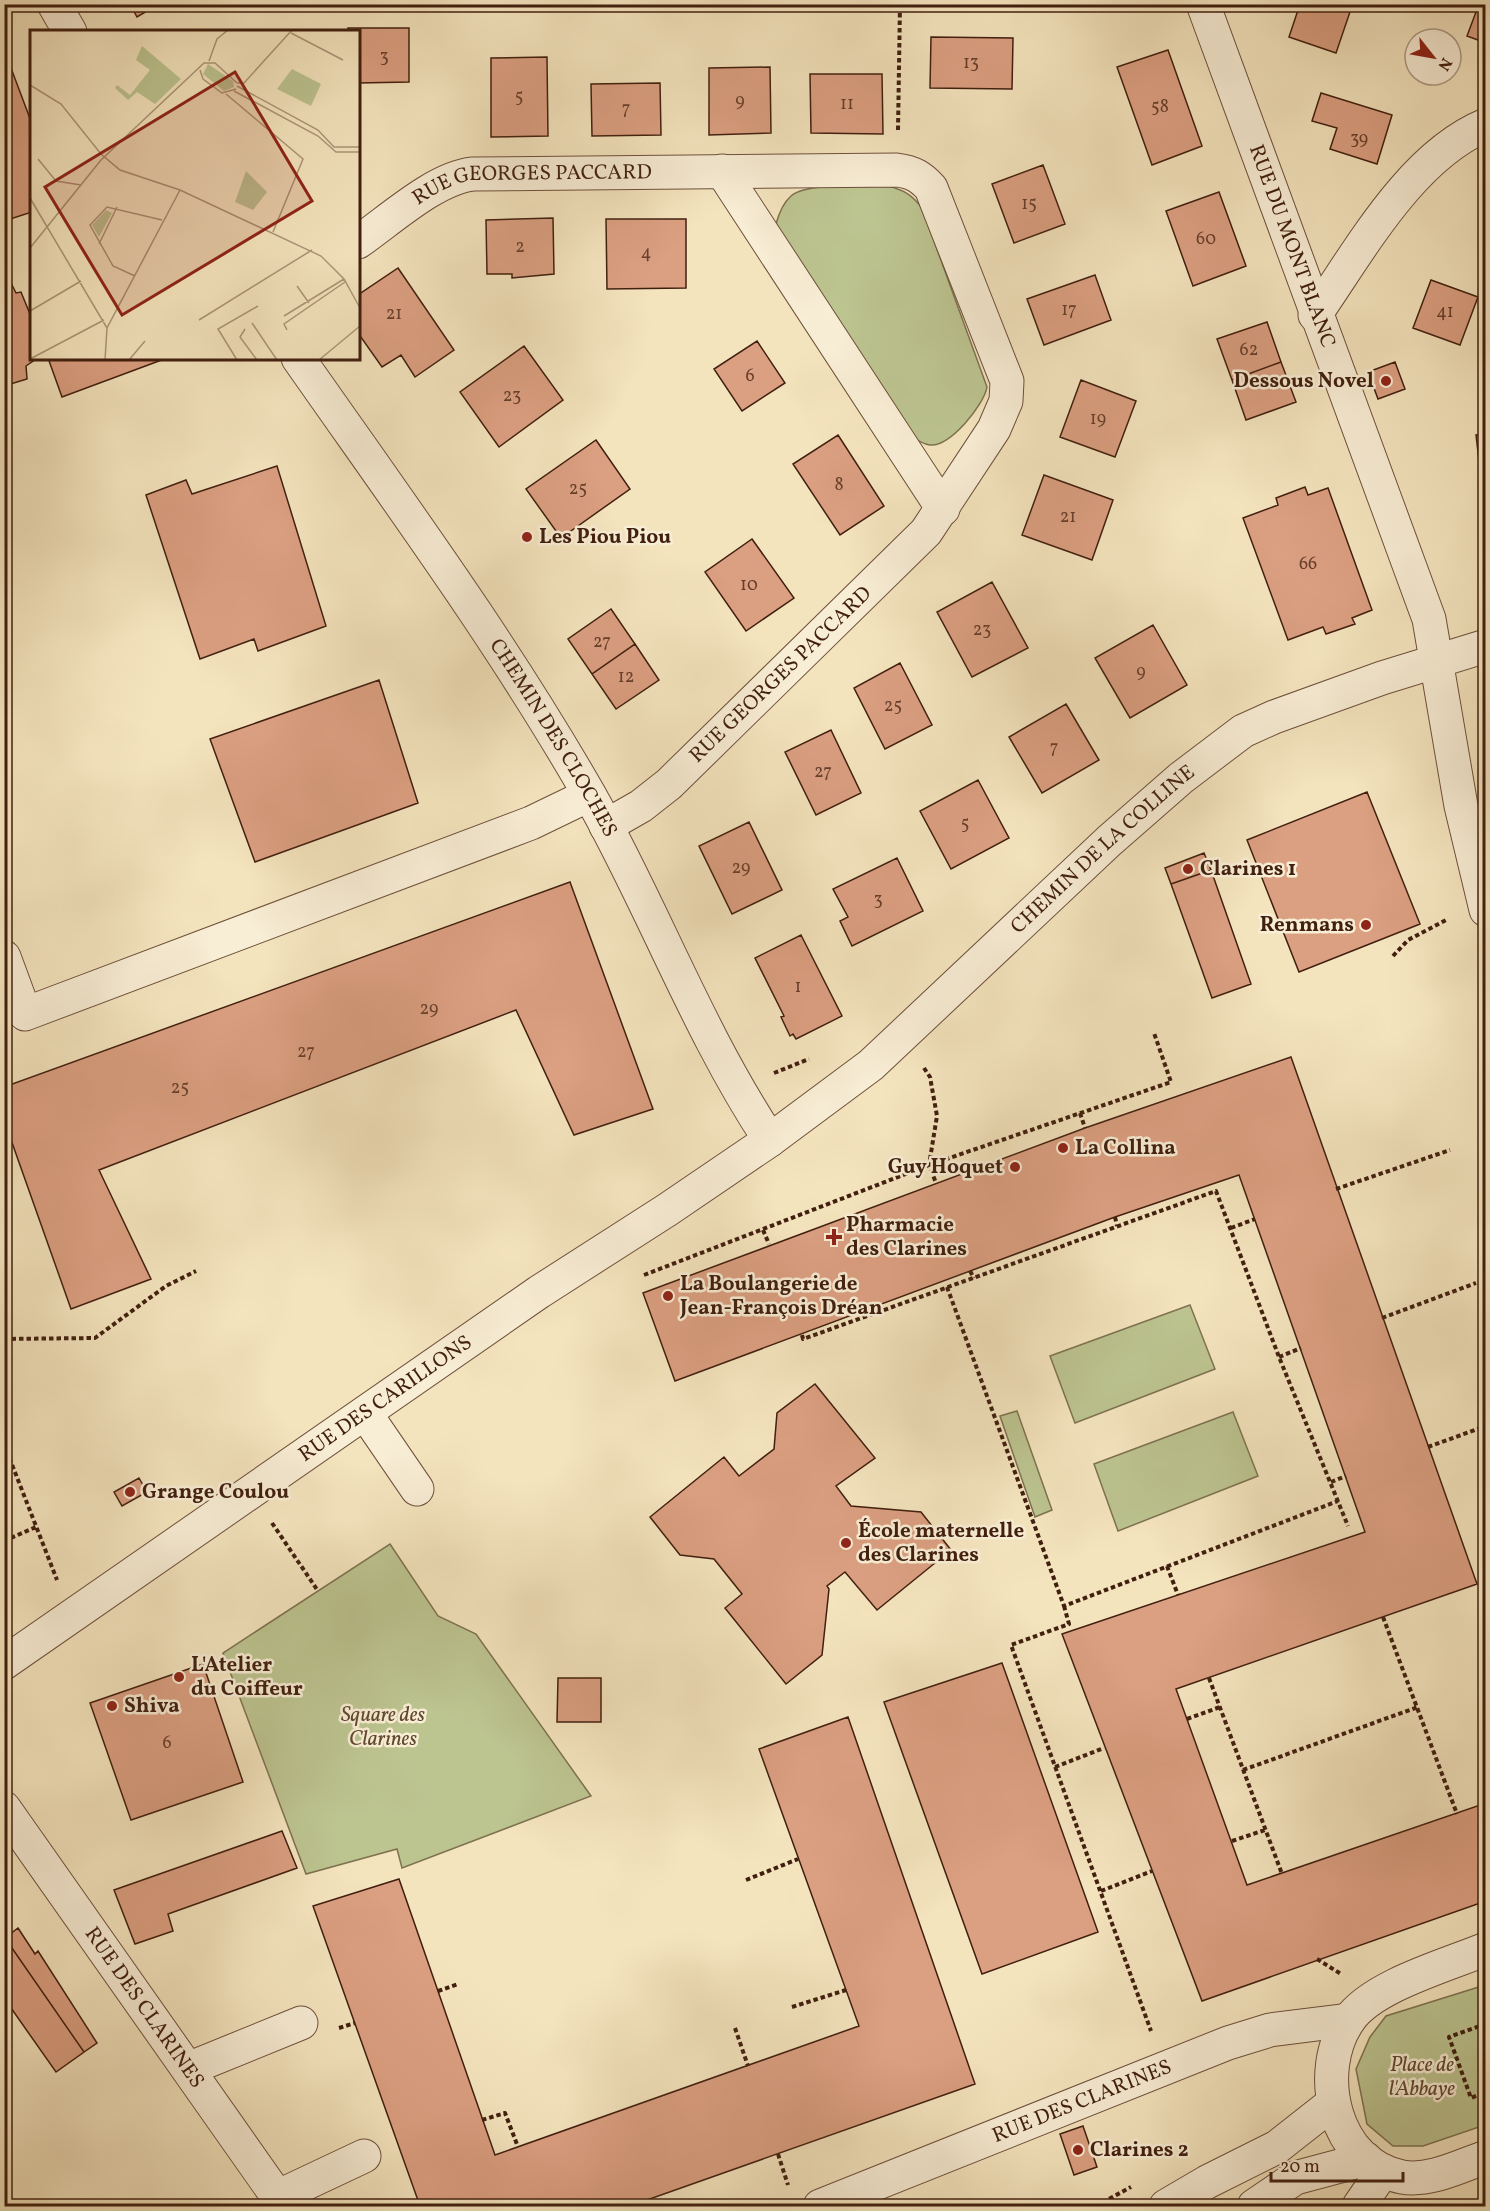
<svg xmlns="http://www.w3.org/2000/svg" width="1490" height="2211" viewBox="0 0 1490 2211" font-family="Vollkorn,serif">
  <rect width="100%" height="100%" fill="#f4e4be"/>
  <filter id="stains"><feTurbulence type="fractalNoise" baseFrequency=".00333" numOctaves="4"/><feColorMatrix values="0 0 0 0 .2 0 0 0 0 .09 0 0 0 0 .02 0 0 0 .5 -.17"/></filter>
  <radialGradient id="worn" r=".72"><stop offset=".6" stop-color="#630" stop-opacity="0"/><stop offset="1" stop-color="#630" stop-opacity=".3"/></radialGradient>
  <path fill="#bcc490" stroke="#7e7250" stroke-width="1.5" d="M 888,186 C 904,190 912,195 922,208 L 987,387 C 984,405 950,447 930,445 C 922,444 915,439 909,434 L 776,224 C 779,213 783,203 791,196 C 808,182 865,187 888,186 Z
    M 1190,1305 L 1215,1369 L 1075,1423 L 1050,1356 Z
    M 1017,1411 L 1052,1510 L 1035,1517 L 1000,1416 Z
    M 1233,1412 L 1258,1476 L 1118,1531 L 1094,1464 Z
    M 390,1544 L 438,1616 L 476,1634 L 591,1796 L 402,1868 L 397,1849 L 306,1874 L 223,1653 Z
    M 1485,1985 L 1485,2125 L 1423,2146 L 1393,2146 L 1367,2124 L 1356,2069 L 1370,2037 L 1386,2016 Z"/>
  <path fill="#db9f81" stroke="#411f0f" stroke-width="1.5" d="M 130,4 L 159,4 L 137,17 Z
    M 1300,4 L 1352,6 L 1336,53 L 1289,37 Z
    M 1479,4 L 1486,4 L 1486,43 L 1467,36 Z
    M 348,28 L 409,28 L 409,82 L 358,83 L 358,32 L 348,32 Z
    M 931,37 L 1013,38 L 1012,89 L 930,88 Z
    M 1168,50 L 1202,146 L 1152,165 L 1117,67 Z
    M 547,57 L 548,136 L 491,137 L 491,58 Z
    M 770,67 L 771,133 L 709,135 L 709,68 Z
    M 11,68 L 32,124 L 32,212 L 4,221 L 4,71 Z
    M 810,74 L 882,74 L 883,134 L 811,133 Z
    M 660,83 L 661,135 L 592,136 L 591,84 Z
    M 1321,93 L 1392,115 L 1377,164 L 1330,149 L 1337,128 L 1312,121 Z
    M 1043,165 L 1065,224 L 1014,243 L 992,184 Z
    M 1219,192 L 1246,266 L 1193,286 L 1166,211 Z
    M 553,218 L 554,274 L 512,278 L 512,274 L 487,274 L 486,220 Z
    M 606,219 L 686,219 L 686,288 L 607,289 Z
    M 398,268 L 454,350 L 415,377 L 401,355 L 382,367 L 358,333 L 358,295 Z
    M 4,275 L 7,275 L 16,293 L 21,292 L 32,319 L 32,358 L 36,359 L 26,366 L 27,379 L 4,386 Z
    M 1095,275 L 1111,320 L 1044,345 L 1027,299 Z
    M 1431,280 L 1478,297 L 1460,345 L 1413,328 Z
    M 1267,322 L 1281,362 L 1232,380 L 1217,339 Z
    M 757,341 L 785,383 L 742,411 L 714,369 Z
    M 524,346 L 563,400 L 499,447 L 460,392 Z
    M 48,358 L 167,358 L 62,397 Z
    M 1281,362 L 1296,402 L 1246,420 L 1232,380 Z
    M 1395,362 L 1405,389 L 1378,399 L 1368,372 Z
    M 1081,380 L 1136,401 L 1115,457 L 1060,437 Z
    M 1486,434 L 1486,521 L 1476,435 Z
    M 838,435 L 884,506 L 840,535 L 793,464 Z
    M 596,440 L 630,489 L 561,538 L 526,489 Z
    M 277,466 L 326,626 L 258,651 L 254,639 L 200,659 L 146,495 L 186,480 L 192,494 Z
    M 1044,475 L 1113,500 L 1092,560 L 1022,535 Z
    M 1305,487 L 1308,495 L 1328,488 L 1372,610 L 1352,618 L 1355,624 L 1326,634 L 1323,627 L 1288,640 L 1243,518 L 1278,505 L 1276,498 Z
    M 752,539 L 794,598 L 746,631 L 705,572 Z
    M 992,582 L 1028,648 L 972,677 L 937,612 Z
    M 611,609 L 635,644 L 592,674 L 568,639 Z
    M 1153,625 L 1187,685 L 1130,718 L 1095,658 Z
    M 635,644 L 659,680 L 616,709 L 592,674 Z
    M 900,663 L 932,725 L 885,749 L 854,688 Z
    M 379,680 L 418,803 L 255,862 L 210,739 Z
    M 1066,704 L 1099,760 L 1042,793 L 1009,737 Z
    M 831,730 L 861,793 L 816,815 L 785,752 Z
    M 978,780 L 1009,838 L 951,869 L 920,811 Z
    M 1367,792 L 1420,924 L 1299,972 L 1247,840 Z
    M 749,822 L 782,890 L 732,914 L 699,846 Z
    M 1204,853 L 1211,870 L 1171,884 L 1165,868 Z
    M 897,858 L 923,911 L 852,946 L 840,921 L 848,917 L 833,889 Z
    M 1211,870 L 1251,984 L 1212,998 L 1171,884 Z
    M 570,882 L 653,1109 L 574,1135 L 516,1010 L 99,1170 L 151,1279 L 71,1309 L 4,1120 L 4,1087 Z
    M 801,935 L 842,1016 L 796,1039 L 793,1034 L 790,1036 L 781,1017 L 784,1016 L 755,958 Z
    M 1291,1057 L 1477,1584 L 1176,1689 L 1247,1885 L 1486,1803 L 1486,1901 L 1202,2001 L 1062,1634 L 1365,1532 L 1239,1175 L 1115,1217 L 675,1381 L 643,1293 L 1085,1128 Z
    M 815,1384 L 875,1458 L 836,1486 L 851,1506 L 921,1512 L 951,1550 L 877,1610 L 845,1572 L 827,1586 L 829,1589 L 822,1655 L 786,1684 L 725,1608 L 742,1594 L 714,1559 L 680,1555 L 650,1517 L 724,1457 L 739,1476 L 774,1449 L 777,1413 Z
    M 139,1478 L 147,1492 L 122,1506 L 114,1492 Z
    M 1002,1663 L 1098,1932 L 982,1974 L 884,1702 Z
    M 203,1664 L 243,1782 L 131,1820 L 90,1703 Z
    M 558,1678 L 601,1678 L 601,1722 L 557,1722 Z
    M 848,1717 L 975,2084 L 630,2206 L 420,2206 L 313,1906 L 399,1879 L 495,2155 L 859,2026 L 759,1749 Z
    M 282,1831 L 297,1868 L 168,1914 L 173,1931 L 135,1944 L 114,1890 Z
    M 18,1928 L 35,1954 L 38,1951 L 97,2043 L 84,2052 L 5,1938 Z
    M 5,1938 L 84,2052 L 56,2072 L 4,1998 Z
    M 1083,2126 L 1097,2167 L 1074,2175 L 1060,2134 Z"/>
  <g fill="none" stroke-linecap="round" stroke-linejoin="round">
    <g stroke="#6e503b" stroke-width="35">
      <g id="minor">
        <path d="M 54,4 L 70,32"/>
        <path id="s1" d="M 1203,4 L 1429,619 L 1461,806 L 1486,910"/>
        <path d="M 722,171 L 943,509"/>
        <path id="s2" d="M 358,242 C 390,220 435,178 473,174 L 897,170 C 913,172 921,177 931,188 L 1007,381 L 1006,401 L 994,429 L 926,532 L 669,784 L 641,806 L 606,826"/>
        <path d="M 1315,315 C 1360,250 1411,156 1486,125"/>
        <path id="s3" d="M 298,358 C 398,501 502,642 589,794 C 653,907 698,1032 770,1140"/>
        <path d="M 4,957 L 25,1014 L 531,823 L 589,795"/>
        <path d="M 365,1413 L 417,1489"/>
        <path id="s4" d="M 4,1663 L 539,1292 L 667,1210 L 770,1140 L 871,1065 L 1109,841 L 1181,778 L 1243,731 L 1274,717 L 1382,678 L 1486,646"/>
        <path id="s5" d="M 4,1808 L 284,2206"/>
        <path d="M 1486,1949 C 1447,1965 1372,1986 1349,2020 C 1313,2072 1334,2164 1402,2177 C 1430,2182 1460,2166 1486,2157"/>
        <path d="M 188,2069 L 301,2023"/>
        <path d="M 277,2197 L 364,2156"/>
        <path id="s6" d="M 820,2206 L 1228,2043 L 1270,2030 L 1349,2020"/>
        <path d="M 1166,2206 L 1207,2182 L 1277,2147 L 1333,2103"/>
        <path d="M 1254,2206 L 1295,2178 L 1366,2159"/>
        <path d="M 1359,2206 L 1383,2171"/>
      </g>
    </g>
    <path stroke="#411f0f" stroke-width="4" stroke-dasharray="4.5 3" stroke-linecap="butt" d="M 898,130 L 900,4
      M 1393,956 L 1408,940 L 1446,920
      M 924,1068 L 930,1077 L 937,1116 L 929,1165 L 936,1183
      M 774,1073 L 809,1059
      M 1080,1113 L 1085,1128
      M 1336,1189 L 1450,1150
      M 1115,1217 L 1117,1226
      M 1231,1228 L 1255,1219
      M 763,1230 L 769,1244
      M 970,1271 L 974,1278
      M 644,1275 L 929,1165 L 1171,1082 L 1154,1033
      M 947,1287 L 1064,1606 L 1338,1501
      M 1382,1318 L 1476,1283
      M 802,1335 L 803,1339 L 1216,1191 L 1279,1357 L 1348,1526
      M 4,1339 L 95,1338 L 166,1286 L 196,1271
      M 1279,1357 L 1301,1348
      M 4,1444 L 57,1580
      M 1428,1447 L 1486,1426
      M 1331,1482 L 1346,1476
      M 272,1523 L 318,1591
      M 4,1541 L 36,1527
      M 1167,1566 L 1178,1595
      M 1064,1606 L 1069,1624 L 1011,1645 L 1151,2031
      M 1383,1617 L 1457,1814
      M 1209,1678 L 1282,1874
      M 1187,1719 L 1220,1707
      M 1055,1767 L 1104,1748
      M 1243,1770 L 1418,1707
      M 1232,1841 L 1265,1830
      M 746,1880 L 798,1859
      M 1101,1891 L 1152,1871
      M 1317,1959 L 1341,1974
      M 438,1991 L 458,1984
      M 792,2007 L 846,1990
      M 1486,2024 L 1449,2037 L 1471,2098 L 1486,2092
      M 339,2028 L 355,2023
      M 735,2028 L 748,2066
      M 482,2120 L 505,2113 L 518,2147
      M 778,2154 L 788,2185
      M 1096,2206 L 1131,2187"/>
    <use href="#minor" stroke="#f8edd5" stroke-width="33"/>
  </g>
  <g fill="#8f2418" stroke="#f8edd5" stroke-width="2">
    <circle cx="1386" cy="381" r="6"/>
    <circle cx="527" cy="537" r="6"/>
    <circle cx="1188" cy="869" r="6"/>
    <circle cx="1366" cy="925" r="6"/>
    <circle cx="1063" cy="1148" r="6"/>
    <circle cx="1015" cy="1167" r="6"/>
    <path d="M831 1228h6v6h6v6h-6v6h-6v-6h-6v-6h6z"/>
    <circle cx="668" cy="1296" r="6"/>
    <circle cx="130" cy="1492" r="6"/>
    <circle cx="846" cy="1543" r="6"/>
    <circle cx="179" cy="1677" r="6"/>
    <circle cx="112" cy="1706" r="6"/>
    <circle cx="1078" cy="2150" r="6"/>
  </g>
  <g text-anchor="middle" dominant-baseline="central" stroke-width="5" stroke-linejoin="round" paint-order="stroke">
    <g font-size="18" fill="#683f2c">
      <text x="384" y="57">3</text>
      <text x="971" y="63">13</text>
      <text x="519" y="97">5</text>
      <text x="740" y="101">9</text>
      <text x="847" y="104">11</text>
      <text x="1160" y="107">58</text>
      <text x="626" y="109">7</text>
      <text x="1359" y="139">39</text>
      <text x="1029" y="204">15</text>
      <text x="1206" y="239">60</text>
      <text x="520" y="247">2</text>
      <text x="646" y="253">4</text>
      <text x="1069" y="310">17</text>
      <text x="1445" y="312">41</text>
      <text x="394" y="314">21</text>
      <text x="1249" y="350">62</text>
      <text x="750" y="376">6</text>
      <text x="512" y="396">23</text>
      <text x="1098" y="419">19</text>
      <text x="839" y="485">8</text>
      <text x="578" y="489">25</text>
      <text x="1068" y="517">21</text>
      <text x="1308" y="564">66</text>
      <text x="749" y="585">10</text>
      <text x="982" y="630">23</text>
      <text x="602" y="642">27</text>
      <text x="1141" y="672">9</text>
      <text x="626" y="677">12</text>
      <text x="893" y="706">25</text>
      <text x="1054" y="748">7</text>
      <text x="823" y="772">27</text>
      <text x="965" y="824">5</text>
      <text x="741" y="868">29</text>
      <text x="878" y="900">3</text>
      <text x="798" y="987">1</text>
      <text x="429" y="1009">29</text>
      <text x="306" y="1052">27</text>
      <text x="180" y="1088">25</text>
      <text x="167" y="1743">6</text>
    </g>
    <g font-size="21" fill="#411f0f" stroke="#f8edd5">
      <text stroke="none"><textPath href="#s2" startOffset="192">RUE GEORGES PACCARD</textPath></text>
      <text stroke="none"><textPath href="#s1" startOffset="258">RUE DU MONT BLANC</textPath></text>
      <text transform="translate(781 675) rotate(-44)">RUE GEORGES PACCARD</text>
      <text stroke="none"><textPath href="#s3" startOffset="458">CHEMIN DES CLOCHES</textPath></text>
      <text stroke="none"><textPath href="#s4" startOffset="1370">CHEMIN DE LA COLLINE</textPath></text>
      <text stroke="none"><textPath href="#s4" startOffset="464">RUE DES CARILLONS</textPath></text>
      <text stroke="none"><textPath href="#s5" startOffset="244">RUE DES CLARINES</textPath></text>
      <text stroke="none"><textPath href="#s6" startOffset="282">RUE DES CLARINES</textPath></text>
    </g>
    <g font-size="21" font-weight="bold" fill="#411f0f" stroke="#f8edd5" text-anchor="start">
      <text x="1374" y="381" text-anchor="end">Dessous Novel</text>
      <text x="539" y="537">Les Piou Piou</text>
      <text x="1200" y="869">Clarines 1</text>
      <text x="1354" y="925" text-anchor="end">Renmans</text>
      <text x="1075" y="1148">La Collina</text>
      <text x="1003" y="1167" text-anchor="end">Guy Hoquet</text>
      <text x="846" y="1225">Pharmacie<tspan x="846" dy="24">des Clarines</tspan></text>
      <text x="680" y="1284">La Boulangerie de<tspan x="680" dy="24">Jean-François Dréan</tspan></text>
      <text x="142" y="1492">Grange Coulou</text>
      <text x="858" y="1531">École maternelle<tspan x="858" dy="24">des Clarines</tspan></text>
      <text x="191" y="1665">L'Atelier<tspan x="191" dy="24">du Coiffeur</tspan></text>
      <text x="124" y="1706">Shiva</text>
      <text x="1090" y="2150">Clarines 2</text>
    </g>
    <g font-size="21" font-style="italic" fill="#60482f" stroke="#f8edd5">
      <text x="383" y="1715">Square des<tspan x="383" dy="24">Clarines</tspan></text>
      <text x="1422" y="2065">Place de<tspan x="1422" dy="24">l'Abbaye</tspan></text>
    </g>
  </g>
  <g transform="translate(30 30)">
    <rect width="330" height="330" fill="#f4e4be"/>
    <path d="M 112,16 L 151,49 L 125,74 L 107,62 L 98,70 L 85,58 L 87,55 L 100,65 L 120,40 L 106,30 ZM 178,34 L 203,51 L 204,57 L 194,61 L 173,44 ZM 262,39 L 291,54 L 281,76 L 247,59 ZM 216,141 L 237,162 L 223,180 L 205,172 ZM 76,180 L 82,183 L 69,207 L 62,195 Z" fill="#bcc490"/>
    <path fill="none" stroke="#ac9578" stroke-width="1.5" d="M 261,3 L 313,30M 179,31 L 187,9 L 198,0M 170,40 L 173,49 L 192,63 L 206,59M 207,53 L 214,53 L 262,0M 0,55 L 31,74 L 71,124 L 90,140 L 150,160 L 291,226 L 314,249 L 330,278M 207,56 L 288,100 L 304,117 L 330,117M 204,61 L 288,106 L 306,122 L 330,122M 196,64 L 273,129 L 243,202M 8,129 L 26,151 L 51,155M 0,168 L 77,298M 69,214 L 87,177M 0,218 L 71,130 L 174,33 L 185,33 L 207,53M 105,246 L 83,236 L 60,195 L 77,177 L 132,190M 267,256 L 279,273M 0,281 L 51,251M 254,286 L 314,249M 169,290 L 282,220M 222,293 L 247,330M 215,299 L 210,307 L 227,330M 257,300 L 254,294 L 315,252M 0,329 L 74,290M 75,330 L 77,298 L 150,160M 99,330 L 115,311M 207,330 L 188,299 L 228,276M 289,330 L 330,296"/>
    <path fill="#8f2418" fill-opacity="0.15" stroke="#8f2418" stroke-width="3" d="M 205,42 L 282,171 L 92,285 L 15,157 Z"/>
    <rect width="330" height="330" fill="none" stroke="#411f0f" stroke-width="3"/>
  </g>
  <rect width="1490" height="2211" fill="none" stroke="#f4e4be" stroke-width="24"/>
  <rect x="6" y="6" width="1478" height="2199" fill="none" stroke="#411f0f" stroke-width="3"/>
  <rect x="12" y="12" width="1466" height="2187" fill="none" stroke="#411f0f" stroke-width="1.5"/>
  <g transform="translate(1433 57) rotate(121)"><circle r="28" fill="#f8edd5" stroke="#af9b86" stroke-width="1.5"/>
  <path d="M0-4.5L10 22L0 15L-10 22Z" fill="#8f2418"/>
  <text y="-9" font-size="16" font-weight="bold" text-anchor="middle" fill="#411f0f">N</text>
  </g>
  <path d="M1271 2172v9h132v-9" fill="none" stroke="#411f0f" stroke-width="3"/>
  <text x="1280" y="2172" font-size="18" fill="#411f0f" stroke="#f8edd5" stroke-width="4.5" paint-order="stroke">20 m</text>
  <rect width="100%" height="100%" filter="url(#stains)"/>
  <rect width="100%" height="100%" fill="url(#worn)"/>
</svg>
